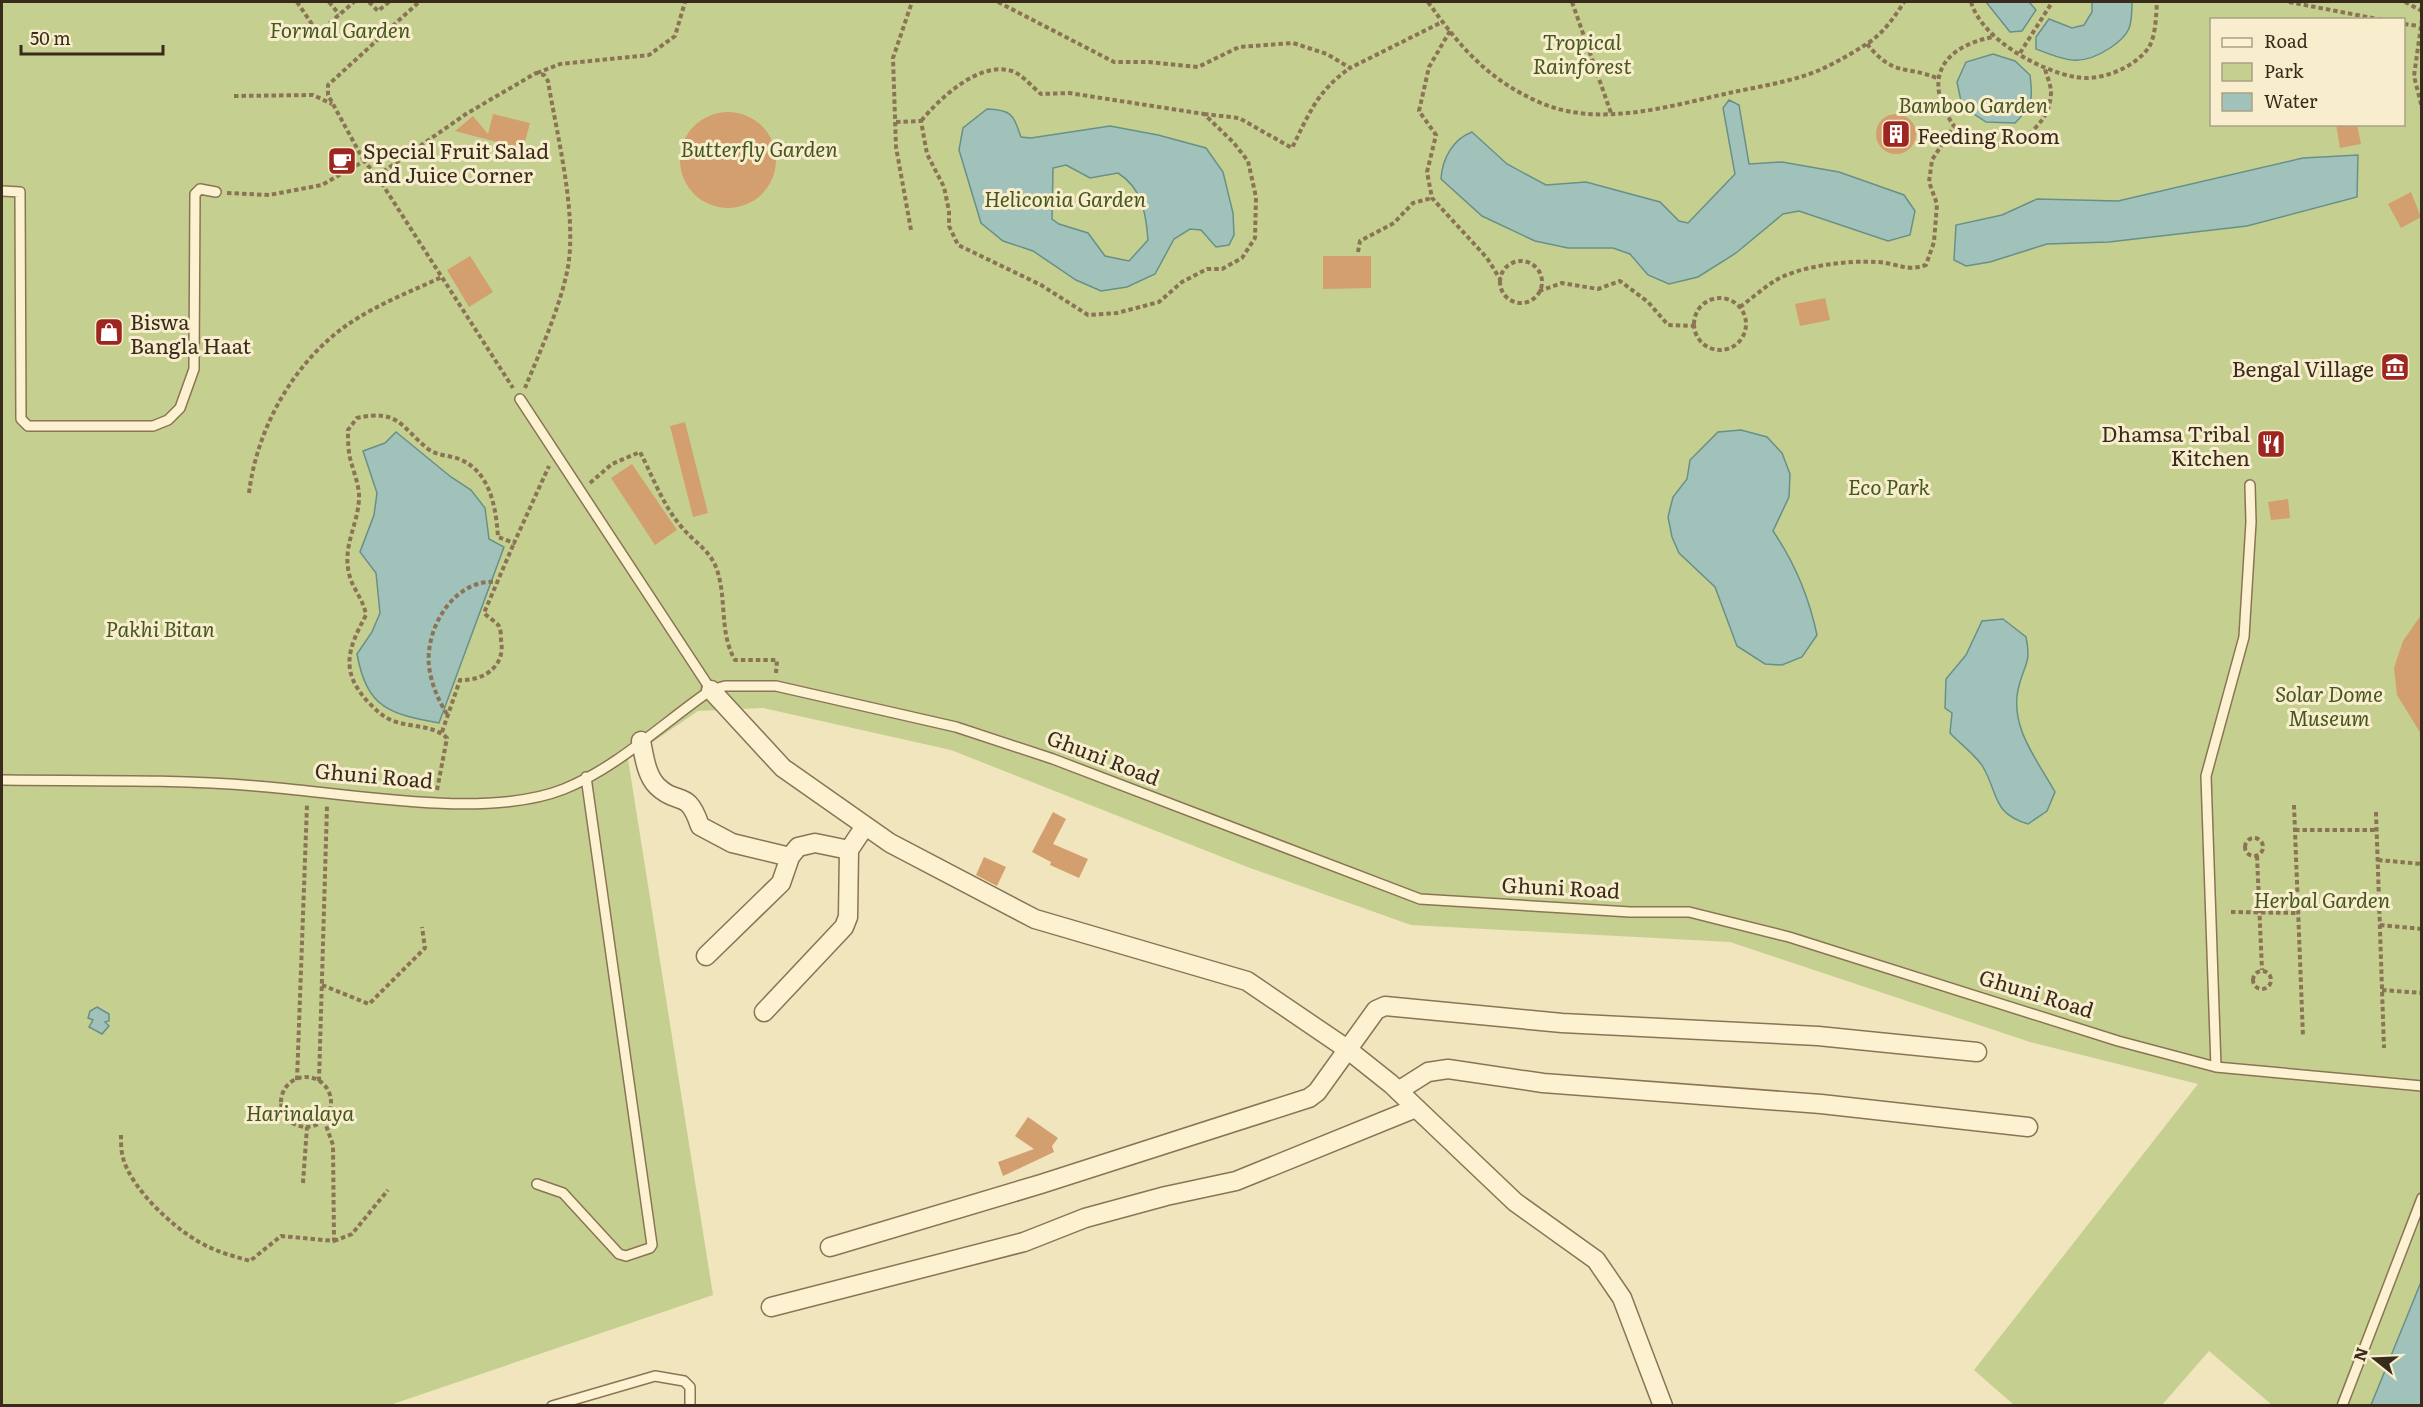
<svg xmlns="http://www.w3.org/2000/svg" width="2423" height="1407" viewBox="0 0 2423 1407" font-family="Literata,serif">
  <rect width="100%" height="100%" fill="#f1e5bd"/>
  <path fill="#c5d090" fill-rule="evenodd" d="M 2,2 L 2421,2 L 2422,1282 L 2371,1405 L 2272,1405 L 2209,1351 L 2162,1405 L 2014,1405 L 1974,1370 L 2198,1084 L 2030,1042 L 1730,942 L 1411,925 L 1250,868 L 951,750 L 763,708 L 698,711 L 628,759 L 713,1295 L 390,1405 L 2,1406 ZM 2212,20 L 2404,20 L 2404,124 L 2212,124 Z"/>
  <path fill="#a1c2ba" stroke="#689089" stroke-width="1.5" fill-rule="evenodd" d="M 1986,2 L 2029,2 L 2036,10 L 2022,31 L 2010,32 Z
    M 2092,2 L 2132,2 C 2132,26 2131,34 2110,48 C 2081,67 2067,61 2036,49 L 2036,37 L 2049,19 L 2072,28 L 2084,25 L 2092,12 Z
    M 1993,54 L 2015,61 L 2030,75 C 2033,100 2033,105 2015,123 L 1986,122 L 1962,106 L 1957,82 L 1966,62 Z
    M 1729,100 L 1739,105 L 1749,164 L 1782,162 L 1839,172 L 1904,195 L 1915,211 L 1910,235 L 1888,241 L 1799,211 L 1783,214 L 1736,253 L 1698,277 L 1669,284 L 1648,275 L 1630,254 L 1613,248 L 1568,248 L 1535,241 L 1482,216 L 1441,179 C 1442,159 1453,139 1472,132 L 1507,164 L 1546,185 L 1586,182 L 1660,202 L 1679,221 L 1688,223 L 1735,174 L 1723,108 Z
    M 987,109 C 1013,110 1013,115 1021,137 L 1031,138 L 1110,126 L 1158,135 L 1206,148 L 1223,172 L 1233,213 L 1234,235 L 1229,245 L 1216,247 L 1201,230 L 1190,229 L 1174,239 L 1155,274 L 1127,287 L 1101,291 L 1076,280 L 1033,251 L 1003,241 L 981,223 L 959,150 L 963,128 ZM 1066,165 L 1090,178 L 1118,173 C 1142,188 1146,213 1148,240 L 1129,261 L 1105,256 L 1088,233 L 1059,224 L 1052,219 L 1053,168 Z
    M 2358,155 L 2357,197 L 2247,226 L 2109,242 L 2047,244 L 1990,262 L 1966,266 L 1954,260 L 1956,225 L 2002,215 L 2037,199 L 2118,201 L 2303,158 Z
    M 1741,430 L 1767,437 L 1782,453 L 1790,474 L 1789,497 L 1773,531 C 1795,563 1809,597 1817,635 L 1802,657 L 1782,665 L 1765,664 L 1737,646 L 1715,587 L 1679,553 L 1672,537 L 1668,517 L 1673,497 L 1687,479 L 1690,460 L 1718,432 Z
    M 396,432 L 451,477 L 471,490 L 485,508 L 489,539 L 504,547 L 439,723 C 389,714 367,708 357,654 L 372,632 L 380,613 L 376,573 L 360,552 L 374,515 L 377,493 L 363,451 L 385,443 Z
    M 2003,619 L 2026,637 C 2032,665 2023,665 2018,690 C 2010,728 2038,761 2055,792 L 2047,811 L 2028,824 C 1992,813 1999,795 1983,767 C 1976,755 1960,744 1950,733 L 1952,713 L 1945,708 L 1946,679 L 1966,655 L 1982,621 Z
    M 97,1007 L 109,1014 L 109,1021 L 105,1022 L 109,1026 L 102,1034 L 89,1027 L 93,1020 L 88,1018 L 90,1011 Z
    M 2421,1282 L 2421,1405 L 2371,1405 Z"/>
  <path fill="#d39f6f" d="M680 160a48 48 0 1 1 96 0a48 48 0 1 1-96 0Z
    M 493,114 L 530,123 L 523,149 L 455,131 L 473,116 L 488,134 Z
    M1876 134a20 20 0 1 1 40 0a20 20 0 1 1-40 0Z
    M 2336,124 L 2357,124 L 2361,144 L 2340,148 Z
    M 2411,192 L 2421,217 L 2401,228 L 2388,204 Z
    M 470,256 L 493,292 L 469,307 L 447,270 Z
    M 1323,256 L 1371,256 L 1371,288 L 1323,289 Z
    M 1825,298 L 1830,320 L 1800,326 L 1795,304 Z
    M 685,422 L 708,513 L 693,517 L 670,426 Z
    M 632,464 L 677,530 L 655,545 L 611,478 Z
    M 2288,499 L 2290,518 L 2271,520 L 2268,502 Z
    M 2421,615 L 2421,734 L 2397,695 L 2394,668 L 2403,641 Z
    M 1053,812 L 1066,819 L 1053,844 L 1088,859 L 1079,878 L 1050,865 L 1051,862 L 1032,852 Z
    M 984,857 L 1006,867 L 997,886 L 976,875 Z
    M 1028,1117 L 1058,1138 L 1052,1146 L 1054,1152 L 1003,1176 L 998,1162 L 1034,1149 L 1015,1136 Z"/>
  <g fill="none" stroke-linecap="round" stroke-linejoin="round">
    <g stroke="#8a7455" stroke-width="12">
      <path id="lane" d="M 2,191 L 20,192 L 21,419 L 28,426 L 153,426 L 168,420 L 180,408 L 194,369 L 195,194 L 200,189 L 216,192
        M 520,399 L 711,690
        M 2,780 C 86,781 172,779 256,786 C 343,792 484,821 564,789 C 618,767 663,723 711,690 L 725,686 L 776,686 L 956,727 L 1053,759 L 1420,899 L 1630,912 L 1689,912 L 1789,937 L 2118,1041 L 2216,1067 L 2422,1086
        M 2216,1067 L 2206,776 L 2244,637 L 2251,522 L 2250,485
        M 537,1184 L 563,1193 L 619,1254 L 626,1256 L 650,1248 L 652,1245 L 586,777
        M 552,1406 L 655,1376 L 684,1381 L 690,1387 L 690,1406
        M 2342,1406 L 2422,1198"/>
    </g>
    <g stroke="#8a7455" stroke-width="21">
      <path id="street" d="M 711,690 L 783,768 L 890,843 L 1035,919 L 1247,981 L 1347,1049 L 1391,1084 L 1515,1202 L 1596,1260 L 1622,1298 L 1663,1406
        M 641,741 C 644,755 646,775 657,786 C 678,807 687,787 700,826 L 732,843 L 790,857
        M 706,956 L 781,883 L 790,857 L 798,847 L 815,843 L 849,850
        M 764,1012 L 844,927 L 848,917 L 849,850 L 865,826
        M 1398,1091 L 1428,1072 L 1448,1069 L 1543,1083 L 1821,1104 L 2028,1127
        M 830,1247 L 1041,1184 L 1309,1098 L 1317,1092 L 1376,1010 L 1385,1006 L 1562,1023 L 1818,1036 L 1977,1052
        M 771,1307 L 1024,1242 L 1085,1218 L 1166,1196 L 1236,1181 L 1416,1108"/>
    </g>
    <path stroke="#8a7455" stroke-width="4" stroke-dasharray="4.5 3" stroke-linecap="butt" d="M 297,2 L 318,33 L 354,2
      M 329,2 L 339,14
      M 369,2 L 378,11 L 389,2
      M 998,2 L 1114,62 L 1149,62 L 1198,67 L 1239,47 L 1293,43 L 1327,54 L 1350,68 L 1442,22
      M 1428,2 C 1460,47 1488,80 1541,103 C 1600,128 1670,106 1729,93 C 1752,88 1777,84 1800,77 C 1822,71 1846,57 1865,45 C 1882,35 1894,18 1904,2
      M 1572,2 L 1611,113
      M 1971,2 C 1982,39 2038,70 2075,77 C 2099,82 2135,68 2149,47 C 2156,35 2156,15 2157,2
      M 2289,2 L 2383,20
      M 2405,2 L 2422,11
      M 2422,19 L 2414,76 L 2422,108
      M 2404,24 L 2419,26
      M 1450,31 L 1429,67 L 1419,111 L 1436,135 L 1427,172 L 1432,198 L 1487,258 L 1500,279
      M 1867,44 C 1895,78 1904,64 1939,79
      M 2020,53 L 2051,4
      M 537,73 L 560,64 L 649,55 L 675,36 L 685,2
      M 234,96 L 313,95 L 332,104
      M 1204,114 L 1239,118 L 1292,148 C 1309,114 1317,91 1350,68
      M 896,122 L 921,121 L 927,154 L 944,187 L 949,211 L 949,226 L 958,245 L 1041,285 L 1088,315 L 1117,313 L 1159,302 L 1182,282 L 1207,269 L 1222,269 L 1242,258 L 1255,238 L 1256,197 L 1248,161 L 1233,142 L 1204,114 L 1069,93 L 1041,94 C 1033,88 1022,74 1012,71 C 979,61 940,98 921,121
      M 1954,126 C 1981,148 2012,155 2037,126 C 2046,116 2050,108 2051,93 C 2051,84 2046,74 2044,66
      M 364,161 L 328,95 L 328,85 L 419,2
      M 377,176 L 466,114 L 536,73 L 544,75 L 548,81 C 557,136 577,212 568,267 C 560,308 541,349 525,388
      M 227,193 L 269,195 L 322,185 L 364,161 L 377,176 L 513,388
      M 911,230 L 896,147 L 893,58 L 912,2
      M 1358,252 L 1360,241 L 1394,223 L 1413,203 L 1432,198
      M1500 282a21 21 0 1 1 42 0a21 21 0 1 1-42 0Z
      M 1539,291 L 1562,283 L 1598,289 L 1620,281 L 1648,302 L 1668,325 L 1694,326
      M1694 324a26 26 0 1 1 52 0a26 26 0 1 1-52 0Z
      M 1740,307 C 1751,299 1762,289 1773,282 C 1797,266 1849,260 1877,262 C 1898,263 1905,272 1926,265 L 1934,242 L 1937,204 L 1929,182 L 1932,160 L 1954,126 C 1922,80 1941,47 1993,37
      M 590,483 L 612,464 L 640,452 C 652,475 663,505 680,525 C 693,542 710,549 717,570 C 727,599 719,633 735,660 L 777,660 L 776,673
      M 249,493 C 257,427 295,360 350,323 C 378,304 412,291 442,277
      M 447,714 C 438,700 431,683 429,666 C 425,627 455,578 497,582
      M 442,732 L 460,680 C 484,681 506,666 501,640 C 501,636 501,630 499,626 C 496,622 488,617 484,613 L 514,543
      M 437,790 L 447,738 C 432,724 410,728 391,720 C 382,716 376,710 369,703 C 339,671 348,649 366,615 C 363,597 350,587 348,568 C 344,542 360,520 359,494 C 358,482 353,470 350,458 C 348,449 348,439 348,430 L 357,418 C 399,409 400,426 428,449 C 437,456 449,455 459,459 C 490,471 496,507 498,537 L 514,543 L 549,466
      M 2294,805 L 2303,1037
      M 2376,812 L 2384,1048
      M 2295,830 L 2376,830
      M2245 847a9 9 0 1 1 18 0a9 9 0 1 1-18 0Z
      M 2257,856 L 2262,970
      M 2378,860 L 2422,864
      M 2231,912 L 2298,913
      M 2380,925 L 2422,929
      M2253 980a9 9 0 1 1 18 0a9 9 0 1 1-18 0Z
      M 322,985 L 369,1004 L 425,948 L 422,927
      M 2382,990 L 2422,993
      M281 1102a25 25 0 1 1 50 0a25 25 0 1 1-50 0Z
      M 297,1080 L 307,805
      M 319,1081 L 327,806
      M 121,1135 C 121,1142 121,1151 123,1158 C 132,1191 180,1235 211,1248 C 224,1254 237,1257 250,1261 L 281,1236 L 334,1241 L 333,1145 L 324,1120
      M 303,1183 L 307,1127
      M 334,1241 L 352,1234 L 388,1190"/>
    <use href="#lane" stroke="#fcf1d0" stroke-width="9"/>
    <use href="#street" stroke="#fcf1d0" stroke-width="18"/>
  </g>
  <defs>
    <g id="building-square" transform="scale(1.5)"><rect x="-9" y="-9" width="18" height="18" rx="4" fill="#9e2620" stroke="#f8eecd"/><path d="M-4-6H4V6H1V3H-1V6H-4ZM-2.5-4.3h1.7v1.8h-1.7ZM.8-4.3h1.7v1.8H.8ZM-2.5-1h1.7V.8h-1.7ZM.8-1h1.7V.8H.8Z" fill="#fff"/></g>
    <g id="cafe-square" transform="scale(1.5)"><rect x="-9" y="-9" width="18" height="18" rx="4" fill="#9e2620" stroke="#f8eecd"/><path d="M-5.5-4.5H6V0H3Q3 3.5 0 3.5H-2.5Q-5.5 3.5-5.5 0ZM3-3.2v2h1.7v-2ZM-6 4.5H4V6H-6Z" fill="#fff"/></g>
    <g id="shop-square" transform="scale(1.5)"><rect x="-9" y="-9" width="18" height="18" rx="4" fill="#9e2620" stroke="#f8eecd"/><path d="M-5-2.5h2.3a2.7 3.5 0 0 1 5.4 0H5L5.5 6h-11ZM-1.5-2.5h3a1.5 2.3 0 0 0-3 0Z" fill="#fff"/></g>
    <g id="museum-square" transform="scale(1.5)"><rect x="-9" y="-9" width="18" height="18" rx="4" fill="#9e2620" stroke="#f8eecd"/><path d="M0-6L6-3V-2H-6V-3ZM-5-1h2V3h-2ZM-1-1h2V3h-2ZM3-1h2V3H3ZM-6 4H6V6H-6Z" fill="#fff"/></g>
    <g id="restaurant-square" transform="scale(1.5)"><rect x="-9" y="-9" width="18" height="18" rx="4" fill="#9e2620" stroke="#f8eecd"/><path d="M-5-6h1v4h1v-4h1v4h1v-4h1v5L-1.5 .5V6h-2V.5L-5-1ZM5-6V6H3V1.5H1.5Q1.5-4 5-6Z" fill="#fff"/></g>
  </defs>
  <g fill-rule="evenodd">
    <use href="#building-square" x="1896" y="134"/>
    <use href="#cafe-square" x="342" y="161"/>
    <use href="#shop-square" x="109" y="332"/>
    <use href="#museum-square" x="2395" y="367"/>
    <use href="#restaurant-square" x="2271" y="444"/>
  </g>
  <g text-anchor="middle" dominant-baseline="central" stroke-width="6" stroke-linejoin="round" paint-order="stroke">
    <g font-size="21" font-style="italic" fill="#45571f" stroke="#f8eecd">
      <text x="340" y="28">Formal Garden</text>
      <text x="1582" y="40">Tropical<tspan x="1582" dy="24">Rainforest</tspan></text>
      <text x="1973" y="103">Bamboo Garden</text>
      <text x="759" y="147">Butterfly Garden</text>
      <text x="1065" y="197">Heliconia Garden</text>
      <text x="1889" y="485">Eco Park</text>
      <text x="160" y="627">Pakhi Bitan</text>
      <text x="2329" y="692">Solar Dome<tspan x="2329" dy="24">Museum</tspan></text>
      <text x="2322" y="898">Herbal Garden</text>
      <text x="300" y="1111">Harinalaya</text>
    </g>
    <g font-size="21" fill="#382b1b" stroke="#f8eecd" text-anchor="start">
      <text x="1917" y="134">Feeding Room</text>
      <text x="363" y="149">Special Fruit Salad<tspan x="363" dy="24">and Juice Corner</tspan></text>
      <text x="130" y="320">Biswa<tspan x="130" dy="24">Bangla Haat</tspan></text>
      <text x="2374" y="367" text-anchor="end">Bengal Village</text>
      <text x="2250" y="432" text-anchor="end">Dhamsa Tribal<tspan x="2250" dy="24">Kitchen</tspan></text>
    </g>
    <g font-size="21" fill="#382b1b" stroke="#f8eecd">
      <text transform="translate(1104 756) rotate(21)">Ghuni Road</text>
      <text transform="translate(374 774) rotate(5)">Ghuni Road</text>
      <text transform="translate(1561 886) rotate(3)">Ghuni Road</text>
      <text transform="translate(2037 992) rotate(17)">Ghuni Road</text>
    </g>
  </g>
  <rect width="2423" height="1407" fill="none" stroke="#382b1b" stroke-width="6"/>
  <rect x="2210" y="18" width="195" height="108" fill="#f8eecd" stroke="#aba086" stroke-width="1.5"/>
  <rect x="2222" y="38" width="30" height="9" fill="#fcf1d0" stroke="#aba086" stroke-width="1.5"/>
  <text x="2264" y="48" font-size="18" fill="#382b1b">Road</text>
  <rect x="2222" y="63" width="30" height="18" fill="#c5d090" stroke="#aba086" stroke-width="1.5"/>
  <text x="2264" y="78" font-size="18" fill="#382b1b">Park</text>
  <rect x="2222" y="93" width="30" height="18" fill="#a1c2ba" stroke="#aba086" stroke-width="1.5"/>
  <text x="2264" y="108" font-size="18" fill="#382b1b">Water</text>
  <g transform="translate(2375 1359) rotate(288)" stroke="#f8eecd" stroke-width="4.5" paint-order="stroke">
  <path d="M0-4.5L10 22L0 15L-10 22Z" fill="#382b1b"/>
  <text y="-9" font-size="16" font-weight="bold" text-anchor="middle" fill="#382b1b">N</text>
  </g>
  <path d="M21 45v9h142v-9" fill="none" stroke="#382b1b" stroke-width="3"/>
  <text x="30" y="45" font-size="18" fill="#382b1b" stroke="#f8eecd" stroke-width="4.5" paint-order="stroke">50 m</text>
</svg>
